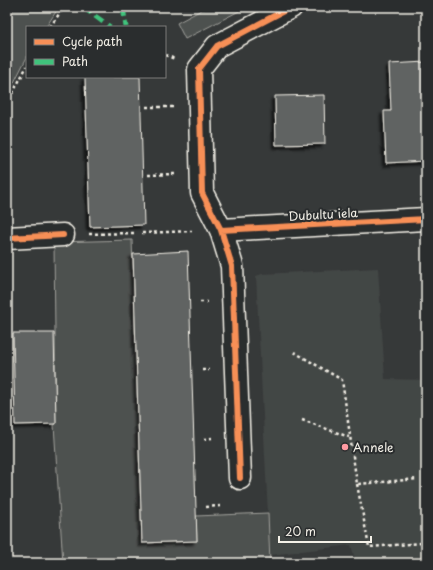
<svg xmlns="http://www.w3.org/2000/svg" width="433" height="570" viewBox="0 0 433 570" font-family="'Playpen Sans',sans-serif">
  <defs>
    <filter id="shadow"><feDropShadow dx="-3.5" dy="3.5" stdDeviation="1" flood-color="#0009"/></filter>
  </defs>
  <rect width="100%" height="100%" fill="#363939"/>
  <filter id="ink" filterUnits="userSpaceOnUse"><feTurbulence type="fractalNoise" baseFrequency=".025" numOctaves="2"/><feDisplacementMap in="SourceGraphic" scale="8" xChannelSelector="R" yChannelSelector="G"/><feConvolveMatrix kernelMatrix="1 2 1 2 8 2 1 2 1" color-interpolation-filters="sRGB"/></filter>
  <g filter="url(#ink)">
    <path fill="#434645" d="M 378,268 L 385,379 L 426,380 L 426,563 L 356,563 L 351,545 L 270,555 L 256,276 L 262,274 Z"/>
    <path fill="#4e514f" stroke="#a1a19c" d="M 7,7 L 59,7 L 46,27 L 27,27 L 27,57 L 7,96 Z
      M 207,7 L 245,7 L 245,8 L 185,39 L 177,23 Z
      M 132,240 L 142,543 L 197,541 L 196,516 L 268,513 L 270,563 L 63,563 L 54,425 L 56,424 L 54,242 Z"/>
    <path fill="#616362" stroke="#f4f1e8" filter="url(#shadow)" d="M 426,62 L 426,161 L 386,163 L 384,111 L 391,111 L 389,64 Z
      M 85,77 L 140,77 L 144,225 L 90,227 Z
      M 324,95 L 325,144 L 276,145 L 275,96 Z
      M 188,251 L 197,541 L 142,543 L 133,254 Z
      M 13,333 L 54,333 L 56,424 L 15,425 Z"/>
    <g fill="none" stroke-linecap="round" stroke-linejoin="round">
      <g stroke="#f4f1e8" stroke-width="25">
        <path id="street" d="M 221,230 L 426,219
          M 7,238 L 63,235
          M 240,478 L 232,266 L 221,230 L 202,193 L 199,69 L 217,46 L 291,7"/>
      </g>
      <path stroke="#f4f1e8" stroke-width="2.5" stroke-dasharray="3 3" stroke-linecap="butt" d="M 50,27 L 64,7
        M 165,55 L 175,59
        M 7,104 L 27,66
        M 146,107 L 173,107
        M 148,175 L 175,174
        M 142,233 L 192,231
        M 89,234 L 134,233
        M 200,302 L 207,302
        M 294,352 L 342,380 L 357,484 L 418,479
        M 202,370 L 209,370
        M 302,420 L 349,437
        M 204,439 L 212,438
        M 357,484 L 369,547 L 423,543
        M 206,507 L 220,506"/>
      <use href="#street" stroke="#2a2d2e" stroke-width="22"/>
      <path stroke="#40c37c" stroke-width="5" stroke-dasharray="10 5" stroke-linecap="butt" d="M 83,7 L 110,27
        M 123,7 L 126,27"/>
      <g stroke="#2a2d2e" stroke-width="8">
        <path id="cycleway" d="M 221,230 L 426,219
          M 7,238 L 63,235
          M 240,478 L 232,266 L 221,230 L 202,193 L 199,69 L 217,46 L 291,7"/>
      </g>
      <use href="#cycleway" stroke="#f78f57" stroke-width="6"/>
    </g>
  </g>
  <circle fill="#ff9aa2" stroke="#2a2d2e" stroke-width="1.5" cx="345" cy="447" r="4"/>
  <g text-anchor="middle" dominant-baseline="central" stroke-width="4" stroke-linejoin="round" paint-order="stroke">
    <g font-size="12" fill="#f4f1e8" stroke="#2a2d2e">
      <text transform="translate(323 214) rotate(-3)">Dubultu iela</text>
    </g>
    <g font-size="12" fill="#f4f1e8" stroke="#2a2d2e" text-anchor="start">
      <text x="353" y="447">Annele</text>
    </g>
  </g>
  <rect width="433" height="570" fill="none" stroke="#2a2d2e" stroke-width="24"/>
  <rect x="12" y="12" width="409" height="546" fill="none" stroke="#f4f1e8" stroke-width="1.5" filter="url(#ink)"/>
  <rect x="26" y="26" width="140" height="52" fill="#2a2d2e" stroke="#7b7b78"/>
  <rect x="34" y="39" width="20" height="6" fill="#f78f57" stroke="#7b7b78"/>
  <text x="62" y="46" font-size="12" fill="#f4f1e8">Cycle path</text>
  <rect x="34" y="59" width="20" height="6" fill="#40c37c" stroke="#7b7b78"/>
  <text x="62" y="66" font-size="12" fill="#f4f1e8">Path</text>
  <path d="M279 536v6h92v-6" fill="none" stroke="#f4f1e8" stroke-width="2"/>
  <text x="285" y="536" font-size="12" fill="#f4f1e8" stroke="#2a2d2e" stroke-width="3" paint-order="stroke">20 m</text>
</svg>
